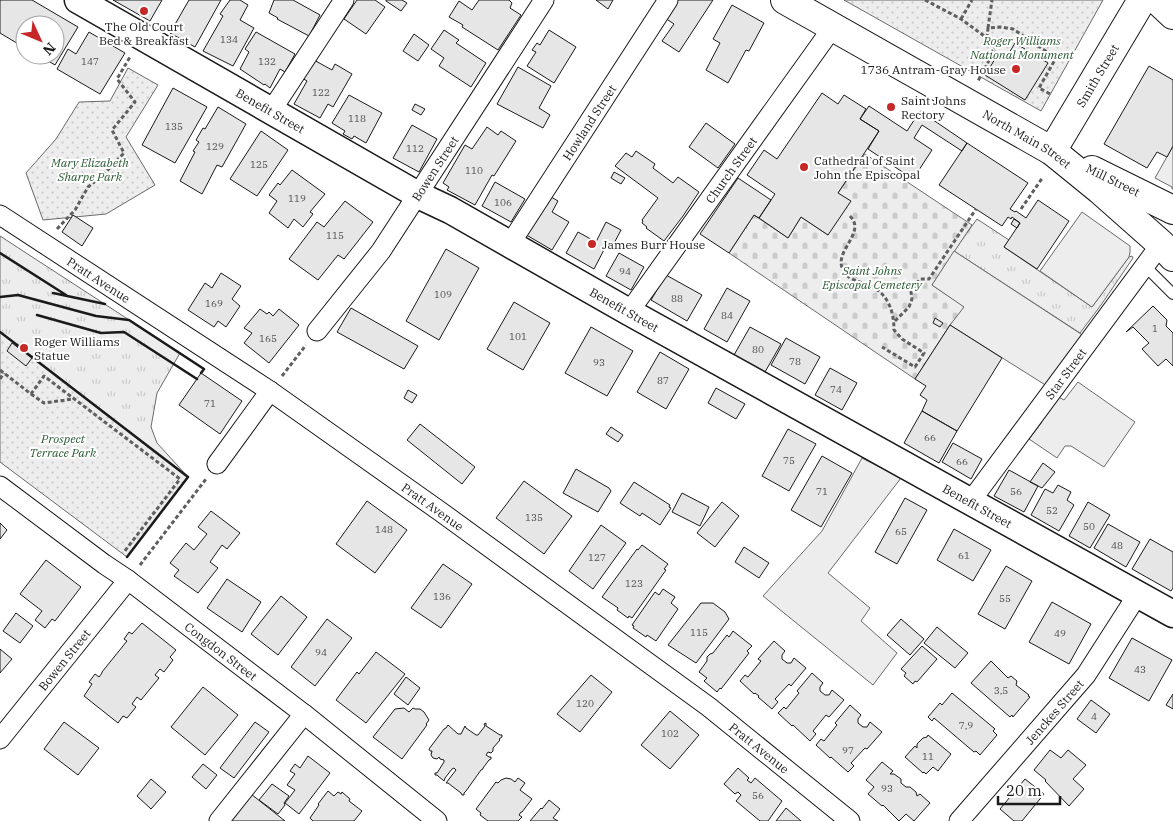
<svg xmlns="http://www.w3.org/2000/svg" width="1173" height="821" viewBox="0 0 1173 821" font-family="'IBM Plex Serif',serif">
  <defs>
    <pattern id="grass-tufts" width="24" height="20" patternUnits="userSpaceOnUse" patternTransform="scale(1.25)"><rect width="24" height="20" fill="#ededed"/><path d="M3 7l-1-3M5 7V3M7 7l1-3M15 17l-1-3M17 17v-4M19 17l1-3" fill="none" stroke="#cbcbcb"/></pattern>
    <pattern id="cemetery-stones" width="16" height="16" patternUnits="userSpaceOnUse" patternTransform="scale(1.25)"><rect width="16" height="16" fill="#ededed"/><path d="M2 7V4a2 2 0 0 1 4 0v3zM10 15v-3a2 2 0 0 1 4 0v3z" fill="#cbcbcb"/></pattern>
    <pattern id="park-dots" width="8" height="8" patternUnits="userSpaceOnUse" patternTransform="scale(1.25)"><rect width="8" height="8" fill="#ededed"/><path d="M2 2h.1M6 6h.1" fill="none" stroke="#cbcbcb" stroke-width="1.8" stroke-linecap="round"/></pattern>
  </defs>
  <rect width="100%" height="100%" fill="#fff"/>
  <path fill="url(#grass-tufts)" stroke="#6a6a6a" d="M 977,219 L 1009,240 L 1004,247 L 1092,307 L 1129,257 L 1132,256 L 1133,258 L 1101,305 L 1080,333 L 954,251 Z
    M 0,236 L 180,353 L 157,393 L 151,427 L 157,443 L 188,477 L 24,351 L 28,347 L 21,348 L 0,332 Z"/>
  <path fill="url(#cemetery-stones)" stroke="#6a6a6a" d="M 865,154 L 972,225 L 932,285 L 965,307 L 950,325 L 915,379 L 729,253 L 754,215 L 788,238 L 801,217 L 828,235 L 838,193 Z"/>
  <path fill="url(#park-dots)" stroke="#6a6a6a" d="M 844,0 L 1103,0 L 1041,111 Z
    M 128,68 L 158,85 L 126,137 L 155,185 L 106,214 L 43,220 L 26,173 L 56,139 L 79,102 L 110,101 Z
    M 0,332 L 21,348 L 24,344 L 28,347 L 25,351 L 188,477 L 127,557 L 0,462 Z"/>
  <path fill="#ededed" stroke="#6a6a6a" d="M 1173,146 L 1173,189 L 1172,189 L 1172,187 L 1155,178 Z
    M 1082,212 L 1130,246 L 1130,252 L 1129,257 L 1092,307 L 1040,271 Z
    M 954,251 L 1084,336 L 1047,386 L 950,325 L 964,307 L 932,285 Z
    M 1078,382 L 1135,422 L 1104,467 L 1071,446 L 1065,446 L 1057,458 L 1029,439 L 1042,422 L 1038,419 L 1055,395 L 1064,400 Z
    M 862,458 L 901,478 L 828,573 L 870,608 L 861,621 L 897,653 L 873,685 L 763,596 L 822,531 Z"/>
  <path fill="#e6e6e6" stroke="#1a1a1a" d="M 0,0 L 32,0 L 78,27 L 55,65 L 38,55 L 55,55 L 55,25 L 25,25 L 25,48 L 0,33 Z
    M 113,0 L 162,0 L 150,21 Z
    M 189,0 L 221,0 L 195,47 L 170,33 Z
    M 230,0 L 240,0 L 248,5 L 240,20 L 254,28 L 233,66 L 203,51 L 223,16 L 220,14 Z
    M 274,0 L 293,0 L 320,15 L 309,36 L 277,19 L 278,18 L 269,13 Z
    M 357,0 L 375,0 L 385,7 L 366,34 L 344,19 Z
    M 386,0 L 402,0 L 407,3 L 401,11 L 386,1 Z
    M 479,0 L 509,0 L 512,3 L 510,8 L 521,15 L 498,50 L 462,27 L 463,25 L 449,17 L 459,1 L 472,10 Z
    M 596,0 L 613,0 L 608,9 Z
    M 673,0 L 713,0 L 679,52 L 662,41 L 674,24 L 662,16 Z
    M 732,5 L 764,23 L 749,51 L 746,50 L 728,83 L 706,70 L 720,43 L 713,39 Z
    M 444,30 L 459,40 L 456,43 L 486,63 L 471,87 L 439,66 L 444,58 L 431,49 Z
    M 549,30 L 576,47 L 554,83 L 527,66 L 536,52 L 532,50 L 537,43 L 540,45 Z
    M 89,32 L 125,53 L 100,94 L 57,69 L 68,49 L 76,54 Z
    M 256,32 L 295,54 L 285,72 L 280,69 L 270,88 L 265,84 L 264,85 L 240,69 L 249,52 L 245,49 Z
    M 414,34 L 429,45 L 418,61 L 403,51 Z
    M 1015,43 L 1048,63 L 1025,100 L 985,75 L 997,56 L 1005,60 Z
    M 312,59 L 332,70 L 335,64 L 352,74 L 333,107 L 328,104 L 320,118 L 294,104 L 307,81 L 302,78 Z
    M 1149,66 L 1173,80 L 1173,146 L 1167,157 L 1157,152 L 1147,168 L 1104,144 Z
    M 518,67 L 551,86 L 539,108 L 550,115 L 543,128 L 497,104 Z
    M 173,88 L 207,107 L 175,163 L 142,145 Z
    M 822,93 L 838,104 L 844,95 L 866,109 L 860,119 L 879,131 L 838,193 L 851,201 L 828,235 L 801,217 L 788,238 L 759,218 L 775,194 L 747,175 L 764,150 L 777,159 Z
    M 349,95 L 382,113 L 366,143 L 354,136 L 352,139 L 343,134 L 345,131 L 332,123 Z
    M 415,104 L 425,109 L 421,115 L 412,110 Z
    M 869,106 L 907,131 L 920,111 L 967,143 L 962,151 L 922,125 L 914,138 L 932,150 L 913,179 L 868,149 L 879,131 L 860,119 Z
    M 218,107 L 246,124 L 222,167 L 217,165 L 202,194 L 180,181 L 195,152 L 193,151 L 199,142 L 196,140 L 203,128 L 205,129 Z
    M 706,123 L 735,144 L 718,168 L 689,147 Z
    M 412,125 L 437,139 L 419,172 L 393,158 Z
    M 487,127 L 498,135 L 501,131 L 516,141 L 494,176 L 492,175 L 475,205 L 447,190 L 449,187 L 443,183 L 465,145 L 472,149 Z
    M 261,131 L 288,150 L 257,196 L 230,179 Z
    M 967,143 L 1028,183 L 1010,209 L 1015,212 L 1016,211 L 1026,218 L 1038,200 L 1069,221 L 1037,269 L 1004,247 L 1020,223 L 1012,217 L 1011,219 L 1008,217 L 1002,226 L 939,185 Z
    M 636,151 L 655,164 L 653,168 L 673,183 L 678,177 L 699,192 L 683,216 L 664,241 L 646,228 L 647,227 L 642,223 L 643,221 L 642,220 L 658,198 L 615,166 L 626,153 L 632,157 Z
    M 292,170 L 325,194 L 310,212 L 313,214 L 303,227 L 294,219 L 288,228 L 269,213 L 277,201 L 269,195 L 278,183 L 280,185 Z
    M 614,172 L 625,178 L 621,184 L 611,178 Z
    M 738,178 L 771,200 L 759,218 L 754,215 L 729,253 L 700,234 Z
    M 495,182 L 525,199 L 511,222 L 482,206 Z
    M 546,194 L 558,201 L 552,212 L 569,222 L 552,250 L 523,233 Z
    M 345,201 L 373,222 L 344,259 L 338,255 L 318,280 L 289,259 L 317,222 L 324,227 Z
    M 73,215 L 93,228 L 82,246 L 62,232 Z
    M 1014,219 L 1020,223 L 1017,228 L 1011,224 Z
    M 606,222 L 621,230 L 611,249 L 606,246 L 594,269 L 566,253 L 578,232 L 596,242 Z
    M 446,249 L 479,268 L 439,340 L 406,321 Z
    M 619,253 L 644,267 L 631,290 L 606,276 Z
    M 221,273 L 241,286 L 232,299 L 240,306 L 226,327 L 218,321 L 214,327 L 188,310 L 205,283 L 212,288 Z
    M 666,275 L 702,295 L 687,321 L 651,300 Z
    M 727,288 L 750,301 L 727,342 L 704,329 Z
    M 514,302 L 550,323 L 523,370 L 487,349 Z
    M 1153,306 L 1167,320 L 1166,326 L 1173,333 L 1173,366 L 1166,359 L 1158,366 L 1142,349 L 1149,343 L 1133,327 L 1126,332 Z
    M 351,308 L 418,346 L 404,369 L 337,332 Z
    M 260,309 L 267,314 L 269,312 L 273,316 L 279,309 L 299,325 L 269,363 L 244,343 L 252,333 L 244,328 Z
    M 935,318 L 943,323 L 940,327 L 933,323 Z
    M 950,325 L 1002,358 L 957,431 L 922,411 L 927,400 L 920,395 L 926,386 L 915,379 Z
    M 591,327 L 633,351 L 607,396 L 565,373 Z
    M 750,327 L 781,344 L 765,372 L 734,355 Z
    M 786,338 L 820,357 L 805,384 L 771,365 Z
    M 12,343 L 32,358 L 26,366 L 7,351 Z
    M 660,352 L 689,369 L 666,409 L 637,392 Z
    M 830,368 L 857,383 L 842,410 L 815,395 Z
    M 201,373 L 242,401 L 220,434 L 179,405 Z
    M 716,388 L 745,404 L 736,419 L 708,403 Z
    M 408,390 L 417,395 L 412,403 L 404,398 Z
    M 922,411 L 957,431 L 939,463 L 904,443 Z
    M 420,424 L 475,467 L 462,484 L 407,440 Z
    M 611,427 L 623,435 L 618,442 L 606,434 Z
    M 788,429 L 816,444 L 789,491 L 762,476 Z
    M 953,443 L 982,459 L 971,479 L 942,462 Z
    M 822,456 L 852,473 L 821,527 L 791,510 Z
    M 1043,463 L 1055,472 L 1042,488 L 1030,482 Z
    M 576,469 L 609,488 L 611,491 L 598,512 L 563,493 Z
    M 1009,470 L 1038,486 L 1024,512 L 994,496 Z
    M 524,481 L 572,516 L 544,554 L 496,518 Z
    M 634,482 L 670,505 L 669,507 L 671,508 L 660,525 L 642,513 L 640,516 L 620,503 Z
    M 1058,485 L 1071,492 L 1067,500 L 1074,505 L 1059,531 L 1031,515 L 1045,489 L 1053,493 Z
    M 682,493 L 709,507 L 700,526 L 672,512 Z
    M 905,498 L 927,510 L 897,564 L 875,552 Z
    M 367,501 L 407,530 L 375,573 L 336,544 Z
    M 722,502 L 739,516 L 715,547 L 697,533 Z
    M 1088,502 L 1110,515 L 1090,548 L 1069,536 Z
    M 211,511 L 240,533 L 227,549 L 222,545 L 210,562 L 218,568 L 198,593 L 174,576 L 179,570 L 170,563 L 186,543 L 194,550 L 207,534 L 198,527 Z
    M 0,523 L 7,530 L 0,539 Z
    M 1108,524 L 1140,542 L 1126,567 L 1094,548 Z
    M 601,525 L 626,543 L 593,589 L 569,571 Z
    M 954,529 L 991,550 L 973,581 L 937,560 Z
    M 1150,539 L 1173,552 L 1173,588 L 1171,591 L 1132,569 Z
    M 642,545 L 668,564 L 664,569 L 666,570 L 632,618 L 629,616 L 628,618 L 617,610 L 618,608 L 602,597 L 637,549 L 638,550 Z
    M 744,547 L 769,563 L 759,578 L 735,562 Z
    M 46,560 L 81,587 L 55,621 L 52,619 L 45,628 L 35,620 L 42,611 L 20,594 Z
    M 443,564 L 472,584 L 441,628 L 411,608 Z
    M 1006,566 L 1032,581 L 1005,629 L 978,614 Z
    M 227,579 L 261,602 L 242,632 L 207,608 Z
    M 663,589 L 675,597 L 671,603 L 678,609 L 656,641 L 647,635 L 646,637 L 633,628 L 634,626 L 632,625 L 655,592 L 659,595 Z
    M 281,596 L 307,617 L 278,655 L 251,634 Z
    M 1052,602 L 1091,624 L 1069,664 L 1029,642 Z
    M 701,603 L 713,603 L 725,612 L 729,619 L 696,663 L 668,645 Z
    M 16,613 L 33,626 L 20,643 L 3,631 Z
    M 327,619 L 352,638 L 315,686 L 291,667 Z
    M 901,619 L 924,639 L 910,655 L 887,635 Z
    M 142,623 L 176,650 L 170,657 L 173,660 L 164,672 L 160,669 L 155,675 L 159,678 L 141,700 L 137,697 L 132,704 L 136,707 L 127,718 L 123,716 L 118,723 L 84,696 L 92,684 L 89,682 L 95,674 L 99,677 L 102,673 L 102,672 L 127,641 L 124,639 L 129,632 L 132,634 Z
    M 937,627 L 968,653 L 955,668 L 924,643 Z
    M 733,631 L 752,646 L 747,651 L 749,653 L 721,689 L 720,688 L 717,692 L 704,681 L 707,678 L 699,672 L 707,661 L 707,657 L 710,654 L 713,653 L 727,635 L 729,637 Z
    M 1132,638 L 1172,660 L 1149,701 L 1109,678 Z
    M 774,641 L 785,651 L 782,655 L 782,659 L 787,663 L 791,663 L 794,658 L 806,668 L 791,686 L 789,684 L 775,699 L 778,702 L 772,709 L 758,697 L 759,696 L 755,693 L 754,694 L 740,681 L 745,675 L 748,677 L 761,661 L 758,659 Z
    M 922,646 L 937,659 L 917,682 L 915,681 L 913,684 L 904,676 L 906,673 L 901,669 Z
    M 0,649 L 12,659 L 0,673 Z
    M 376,652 L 405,674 L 366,723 L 336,700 L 357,672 L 359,674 Z
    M 991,661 L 1008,678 L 1011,676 L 1017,681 L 1016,685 L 1029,695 L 1028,696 L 1030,697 L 1013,717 L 1012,715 L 1010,717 L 971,683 Z
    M 812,673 L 823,683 L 820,687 L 820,691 L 825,695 L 829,695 L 832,690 L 844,700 L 829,717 L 826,715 L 813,731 L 816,734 L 810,741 L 793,725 L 792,726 L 778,713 L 784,707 L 786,709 L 799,693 L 797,691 Z
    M 591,675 L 612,692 L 580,732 L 557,714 Z
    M 406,677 L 420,688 L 408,705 L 394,694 Z
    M 203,687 L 238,715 L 205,755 L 171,727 Z
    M 952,693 L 995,729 L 993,731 L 997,735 L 980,755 L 976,751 L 974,752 L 934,718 L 932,721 L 928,717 L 940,703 L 942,705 Z
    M 1173,694 L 1173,709 L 1166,705 Z
    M 1091,700 L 1110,714 L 1096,733 L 1077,719 Z
    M 850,705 L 861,715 L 858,719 L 858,723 L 863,727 L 867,727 L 870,722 L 882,732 L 867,749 L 865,748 L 851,763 L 854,766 L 848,772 L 831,757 L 830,758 L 816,745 L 821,739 L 824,741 L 837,725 L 835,723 Z
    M 404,708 L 409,712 L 413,708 L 415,709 L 420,709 L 424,712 L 429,720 L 426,724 L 427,725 L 402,759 L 373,737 L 395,709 Z
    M 670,711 L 699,735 L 670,769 L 641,745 Z
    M 64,722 L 99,748 L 78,775 L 44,749 Z
    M 255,722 L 269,732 L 234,778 L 220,768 Z
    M 486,723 L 486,726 L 500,735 L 502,735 L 502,737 L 499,739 L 500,740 L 493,748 L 493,751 L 491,753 L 488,752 L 486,755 L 489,757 L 491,757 L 491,759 L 489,760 L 483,768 L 483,769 L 481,770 L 466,791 L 464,793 L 464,795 L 462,795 L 461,793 L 448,783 L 446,783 L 456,770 L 454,768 L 452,769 L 445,778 L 444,781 L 437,775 L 435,775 L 435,773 L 437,773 L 444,762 L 444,760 L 440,759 L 439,757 L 437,759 L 433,758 L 431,755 L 432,751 L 430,751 L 429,749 L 444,729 L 446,728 L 448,725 L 458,734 L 461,734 L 465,726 L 466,728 L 476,735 L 478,735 L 485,726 L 484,724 Z
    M 928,735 L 951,754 L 938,771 L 933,767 L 926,774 L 924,772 L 923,773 L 905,757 L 915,746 L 917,748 L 917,744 L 923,738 L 927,737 Z
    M 1050,750 L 1061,758 L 1068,750 L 1086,765 L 1073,779 L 1084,789 L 1069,806 L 1045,781 L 1046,780 L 1034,770 Z
    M 308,756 L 330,773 L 299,814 L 285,803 L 295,790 L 287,785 L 295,774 L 290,771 L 295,764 L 300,768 Z
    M 882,762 L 893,771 L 890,774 L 894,774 L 901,779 L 901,783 L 906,787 L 910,787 L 916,792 L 917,796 L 920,794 L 930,803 L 914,821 L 906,814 L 899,821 L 883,805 L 882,806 L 868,794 L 874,787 L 866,780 Z
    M 203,764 L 217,775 L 206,789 L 192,777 Z
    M 738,768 L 749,778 L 747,780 L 751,783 L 755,778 L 782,801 L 768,821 L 760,821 L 736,801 L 741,795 L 738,792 L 735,794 L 724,784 Z
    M 506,778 L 511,779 L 515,782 L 518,778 L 525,783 L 520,790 L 532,799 L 522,812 L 521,812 L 519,815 L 522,817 L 518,821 L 488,821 L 480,815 L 481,813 L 476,809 L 496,782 L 498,783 L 501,780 Z
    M 151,779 L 166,792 L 151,809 L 137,796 Z
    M 1025,779 L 1044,794 L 1022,821 L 1014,821 L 1000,809 Z
    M 272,784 L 289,796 L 284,803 L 285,805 L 278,814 L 259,800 Z
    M 328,791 L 334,796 L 338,792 L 341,794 L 342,792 L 350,799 L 349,801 L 362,811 L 354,821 L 313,821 L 310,818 L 319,805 L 318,804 Z
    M 251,794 L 285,821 L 230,821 Z
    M 549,800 L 560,809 L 553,818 L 558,821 L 530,821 L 541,808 L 542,809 Z
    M 786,808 L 801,821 L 776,821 Z"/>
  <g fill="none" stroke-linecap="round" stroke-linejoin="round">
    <g stroke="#1a1a1a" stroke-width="12">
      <path id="lane" d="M 1145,266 L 1173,294"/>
    </g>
    <g stroke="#1a1a1a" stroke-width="21">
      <g id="street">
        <path d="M 271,111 L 344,0"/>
        <path id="s1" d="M 0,215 L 270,391 L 441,512 L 709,707 L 850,821"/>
        <path id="s2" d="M 510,244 L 668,0"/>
        <path id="s3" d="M 629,312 L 833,27"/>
        <path id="s4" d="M 317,331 L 381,251 L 544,0"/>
        <path d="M 217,464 L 270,391"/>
        <path id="s5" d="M 0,486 L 104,564 L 128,580 L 304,714 L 437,821"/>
        <path id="s6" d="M 970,502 L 1161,244"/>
        <path id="s7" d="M 0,739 L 128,580"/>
        <path d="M 219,821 L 304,714"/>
        <path id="s8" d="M 959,821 L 1086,675 L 1138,594"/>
      </g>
    </g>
    <g stroke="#1a1a1a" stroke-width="29">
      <g id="secondary">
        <path id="s9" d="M 78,0 L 418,195 L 450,210 L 629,312 L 1173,614"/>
      </g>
    </g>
    <g stroke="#1a1a1a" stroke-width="30">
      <g id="primary">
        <path id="s10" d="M 785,0 L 1052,151 L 1100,190 L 1161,244 L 1173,257"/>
        <path d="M 1157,0 L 1173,15"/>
        <path id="s11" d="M 1052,151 L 1142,0"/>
        <path d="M 1092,170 L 1173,210"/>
      </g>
    </g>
    <path stroke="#5f5f5f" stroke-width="3" stroke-dasharray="4 2.5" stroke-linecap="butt" d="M 925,0 L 961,19 L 987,38 L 994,51 L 978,81
      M 961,19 L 972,0
      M 988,28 L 992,0
      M 987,38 L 988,28 L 1000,27 L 1013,29 L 1056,58 L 1039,88 L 1052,95
      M 1021,209 L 1043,177
      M 850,216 C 867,233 833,251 843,270 C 849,282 862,281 873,287 C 889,296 894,313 894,330 L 902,339 L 924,353 L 915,367 L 882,347
      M 57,229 L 75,210 L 88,187 L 102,176 L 124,153 L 112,130 L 135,102 L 117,79 L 130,57
      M 895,321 L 909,307 L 912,299 L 911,292 L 920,279 L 929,279 L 976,209
      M 0,370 L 31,394 L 44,376 L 180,479 L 124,552
      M 282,376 L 306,345
      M 0,379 L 4,373
      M 31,394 L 44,403 L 73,399
      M 140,565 L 206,479"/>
    <use href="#lane" stroke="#fff" stroke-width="10"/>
    <use href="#street" stroke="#fff" stroke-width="19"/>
    <use href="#secondary" stroke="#fff" stroke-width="26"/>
    <use href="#primary" stroke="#fff" stroke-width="28"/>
    <path stroke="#1a1a1a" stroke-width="2.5" d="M 0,253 L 66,295
      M 53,293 L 105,304
      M 0,297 L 18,295 L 96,316 L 129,320 L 204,369 L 201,373
      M 37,315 L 101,333 L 124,332 L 197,379
      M 0,332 L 21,348 L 24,344 L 28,347 L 24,351 L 188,477 L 127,557"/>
  </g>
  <g fill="#c62828" stroke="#fff" stroke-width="2">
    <circle cx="144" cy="11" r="5"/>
    <circle cx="1016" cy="69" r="5"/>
    <circle cx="891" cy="107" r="5"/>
    <circle cx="804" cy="167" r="5"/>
    <circle cx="592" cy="244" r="5"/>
    <circle cx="24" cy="348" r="5"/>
  </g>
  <g text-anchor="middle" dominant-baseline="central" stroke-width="4" stroke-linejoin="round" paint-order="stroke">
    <g font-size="10" fill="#4d4d4d">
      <text x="229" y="39">134</text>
      <text x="90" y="61">147</text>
      <text x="267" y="61">132</text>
      <text x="321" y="92">122</text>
      <text x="357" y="118">118</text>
      <text x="174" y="126">135</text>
      <text x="215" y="146">129</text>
      <text x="415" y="148">112</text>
      <text x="259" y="164">125</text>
      <text x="474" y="170">110</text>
      <text x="297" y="198">119</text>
      <text x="503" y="202">106</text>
      <text x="335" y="235">115</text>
      <text x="625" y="271">94</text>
      <text x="443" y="294">109</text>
      <text x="677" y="298">88</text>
      <text x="214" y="303">169</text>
      <text x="727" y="315">84</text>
      <text x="1155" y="328">1</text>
      <text x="518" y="336">101</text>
      <text x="268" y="338">165</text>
      <text x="758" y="349">80</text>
      <text x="795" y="361">78</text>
      <text x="599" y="362">93</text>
      <text x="663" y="380">87</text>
      <text x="836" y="389">74</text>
      <text x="210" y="403">71</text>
      <text x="930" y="437">66</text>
      <text x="789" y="460">75</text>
      <text x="962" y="461">66</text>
      <text x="822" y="491">71</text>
      <text x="1016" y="491">56</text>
      <text x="1052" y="510">52</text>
      <text x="534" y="517">135</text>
      <text x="1089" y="526">50</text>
      <text x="384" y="529">148</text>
      <text x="901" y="531">65</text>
      <text x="1117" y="545">48</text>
      <text x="964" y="555">61</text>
      <text x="597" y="557">127</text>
      <text x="634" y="583">123</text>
      <text x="442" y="596">136</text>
      <text x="1005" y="598">55</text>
      <text x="699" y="632">115</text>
      <text x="1060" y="633">49</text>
      <text x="321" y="652">94</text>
      <text x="1140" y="669">43</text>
      <text x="1001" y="690">3,5</text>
      <text x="585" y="703">120</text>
      <text x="1094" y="716">4</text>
      <text x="966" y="725">7,9</text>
      <text x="670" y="733">102</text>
      <text x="848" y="750">97</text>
      <text x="928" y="756">11</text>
      <text x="887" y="788">93</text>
      <text x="758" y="795">56</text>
    </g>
    <g font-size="12" fill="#1a1a1a" stroke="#fff" text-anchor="start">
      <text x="144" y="26" text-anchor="middle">The Old Court<tspan x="144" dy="14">Bed &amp; Breakfast</tspan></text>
      <text x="1006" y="69" text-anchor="end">1736 Antram-Gray House</text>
      <text x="901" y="100">Saint Johns<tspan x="901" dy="14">Rectory</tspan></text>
      <text x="814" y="160">Cathedral of Saint<tspan x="814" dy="14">John the Episcopal</tspan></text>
      <text x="602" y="244">James Burr House</text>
      <text x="34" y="341">Roger Williams<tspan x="34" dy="14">Statue</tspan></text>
    </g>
    <g font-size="12" font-style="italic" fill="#2b5a34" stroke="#fff">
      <text x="1022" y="40">Roger Williams<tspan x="1022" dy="14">National Monument</tspan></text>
      <text x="90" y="162">Mary Elizabeth<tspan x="90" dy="14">Sharpe Park</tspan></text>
      <text x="872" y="270">Saint Johns<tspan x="872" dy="14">Episcopal Cemetery</tspan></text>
      <text x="63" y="438">Prospect<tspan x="63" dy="14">Terrace Park</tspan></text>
    </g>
    <g font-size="12" fill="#1a1a1a" stroke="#fff">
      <text stroke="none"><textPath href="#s11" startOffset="88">Smith Street</textPath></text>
      <text stroke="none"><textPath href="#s9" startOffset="222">Benefit Street</textPath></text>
      <text stroke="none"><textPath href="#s2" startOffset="145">Howland Street</textPath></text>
      <text stroke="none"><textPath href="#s10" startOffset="279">North Main Street</textPath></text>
      <text stroke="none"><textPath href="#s4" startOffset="201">Bowen Street</textPath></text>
      <text stroke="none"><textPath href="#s3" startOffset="175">Church Street</textPath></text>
      <text transform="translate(1113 180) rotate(26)">Mill Street</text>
      <text stroke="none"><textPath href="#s1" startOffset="118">Pratt Avenue</textPath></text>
      <text stroke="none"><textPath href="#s9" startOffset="628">Benefit Street</textPath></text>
      <text stroke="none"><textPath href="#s6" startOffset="160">Star Street</textPath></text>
      <text stroke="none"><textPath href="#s1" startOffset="522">Pratt Avenue</textPath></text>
      <text stroke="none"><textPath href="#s9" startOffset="1032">Benefit Street</textPath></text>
      <text stroke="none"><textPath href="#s5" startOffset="276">Congdon Street</textPath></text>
      <text stroke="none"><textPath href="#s7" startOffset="102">Bowen Street</textPath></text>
      <text stroke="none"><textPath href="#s8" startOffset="145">Jenckes Street</textPath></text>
      <text stroke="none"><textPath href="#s1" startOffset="928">Pratt Avenue</textPath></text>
    </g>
  </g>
  <g transform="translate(40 40) rotate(134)"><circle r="24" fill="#ffffff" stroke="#a3a3a3"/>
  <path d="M0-4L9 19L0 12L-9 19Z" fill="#c62828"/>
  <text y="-8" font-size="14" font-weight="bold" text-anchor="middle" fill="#1a1a1a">N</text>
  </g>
  <path d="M998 796v8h62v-8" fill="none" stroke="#1a1a1a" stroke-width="2.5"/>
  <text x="1006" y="796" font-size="15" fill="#1a1a1a" stroke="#ffffff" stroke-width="4" paint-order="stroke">20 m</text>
</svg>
